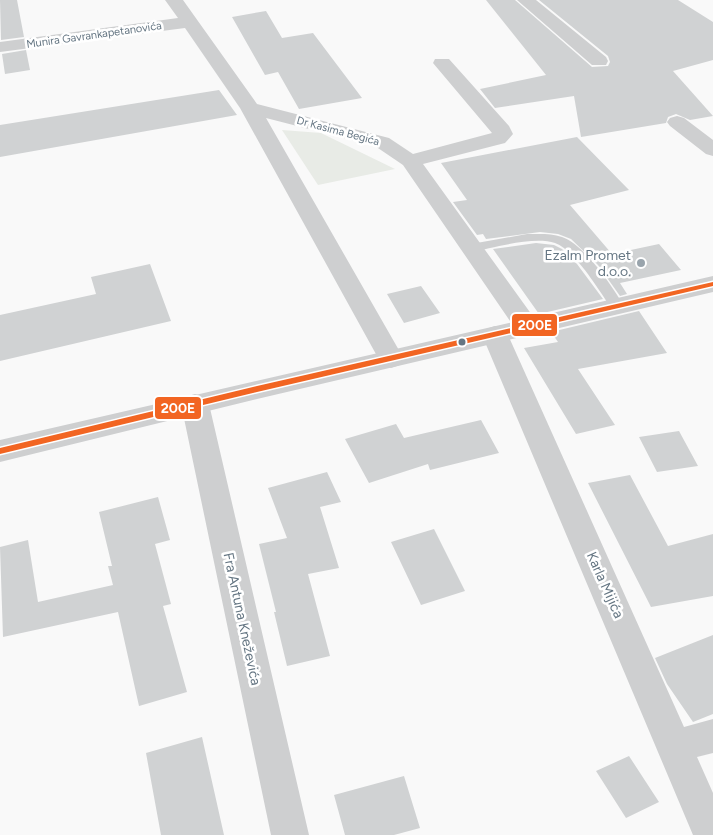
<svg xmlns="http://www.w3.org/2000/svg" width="713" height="835" viewBox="0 0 713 835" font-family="Figtree,sans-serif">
  <rect width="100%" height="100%" fill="#f9f9f9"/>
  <path fill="#e8ebe6" d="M 282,130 L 321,133 L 395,169 L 318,185 Z"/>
  <path fill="#d0d2d3" d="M 0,0 L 17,0 L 24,37 L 1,40 Z
    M 486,0 L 515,0 L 592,67 L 608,66 L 610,62 L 608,56 L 539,0 L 678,0 L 713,22 L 713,60 L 673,71 L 713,116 L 690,120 L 676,114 L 668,117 L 666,123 L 581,137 L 574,96 L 495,108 L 480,89 L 546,75 Z
    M 266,11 L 282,38 L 313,33 L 362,98 L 299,109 L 278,72 L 265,75 L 232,17 Z
    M 26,50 L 30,70 L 5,74 L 2,54 Z
    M 219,90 L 237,115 L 0,157 L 0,125 Z
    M 577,137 L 629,190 L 570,205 L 612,254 L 659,244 L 681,270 L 620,283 L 627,294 L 620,296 L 598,265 L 571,239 L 558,234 L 540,232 L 486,239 L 483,234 L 477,235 L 453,202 L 467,200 L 441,163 Z
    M 536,243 L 554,245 L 562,249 L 577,264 L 603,299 L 539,314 L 493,249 Z
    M 150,264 L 171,321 L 0,361 L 0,315 L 96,294 L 91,277 Z
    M 421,286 L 440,313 L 404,323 L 387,294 Z
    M 639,311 L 667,353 L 578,369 L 615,425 L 576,434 L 524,348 L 558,342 L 551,332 Z
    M 481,420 L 499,453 L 430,470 L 428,464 L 369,483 L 345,439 L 396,424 L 404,438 Z
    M 679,431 L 698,466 L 657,472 L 639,437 Z
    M 327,472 L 341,502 L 320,507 L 339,568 L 308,574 L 330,656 L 287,666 L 274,612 L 276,612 L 259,544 L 287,538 L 268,488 Z
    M 630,475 L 668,546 L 713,534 L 713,596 L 651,607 L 588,483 Z
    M 158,497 L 170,540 L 155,544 L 171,604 L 163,606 L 187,692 L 139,706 L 118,612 L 3,637 L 0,547 L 28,540 L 38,602 L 113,585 L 108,566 L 112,566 L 99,512 Z
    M 434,529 L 465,591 L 421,605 L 391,542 Z
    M 713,635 L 713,714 L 693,722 L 667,684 L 655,658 Z
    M 202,737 L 224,835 L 161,835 L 146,753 Z
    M 629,756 L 659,802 L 626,818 L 596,771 Z
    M 404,776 L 420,828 L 394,835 L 345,835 L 334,795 Z"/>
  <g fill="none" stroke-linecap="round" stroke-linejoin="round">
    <path fill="#cecfd0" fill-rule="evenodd" d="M 527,234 C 539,234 551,233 562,237 C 584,244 612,286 624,306 L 622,309 L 612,309 C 599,291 576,251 555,243 C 533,236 493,248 471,252 L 464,248 L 471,244 Z"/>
    <path fill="#cecfd0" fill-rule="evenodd" d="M 165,0 L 183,0 L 257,104 L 389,138 L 413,154 L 492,133 L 433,63 L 435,59 L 449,59 L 509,126 L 513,134 L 505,143 L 423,164 L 537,322 L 541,328 L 537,334 L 528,337 L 519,334 L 403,165 L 375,146 L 266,118 L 404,359 L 400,365 L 391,368 L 382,365 L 240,108 L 185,28 L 0,52 L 0,42 L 178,18 Z
      M 517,0 L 536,0 L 606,57 L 608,61 L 606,65 L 592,65 Z
      M 677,116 L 684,118 L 713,140 L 713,156 L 706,154 L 670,126 L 667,122 L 670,118 Z
      M 495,326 L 504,329 L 508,335 L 684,727 L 713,719 L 713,753 L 697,757 L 713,793 L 713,835 L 693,835 L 482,335 L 486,329 Z
      M 195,394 L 205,397 L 209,404 L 309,835 L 271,835 L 181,404 L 185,397 Z"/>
    <path fill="#cecfd0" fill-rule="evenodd" d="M 713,276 L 713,292 L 257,399 L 0,462 L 0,440 Z"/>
    <g stroke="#fff" stroke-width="3">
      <path id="bus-1" d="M 713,282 L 713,286 L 257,392 L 0,454 L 0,448 L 257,386 Z"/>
    </g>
    <use href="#bus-1" fill="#f26522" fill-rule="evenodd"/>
  </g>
  <circle fill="#99a4ac" stroke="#fff" stroke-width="2" cx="641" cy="263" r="5"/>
  <circle fill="#657683" stroke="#fff" stroke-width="2" cx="462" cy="342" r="4.5"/>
  <g text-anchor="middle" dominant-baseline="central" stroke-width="5" stroke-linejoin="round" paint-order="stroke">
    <g font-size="11" fill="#657683" stroke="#fff">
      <text transform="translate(94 35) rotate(-8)">Munira Gavrankapetanovića</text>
      <text transform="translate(338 131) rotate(15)">Dr Kasima Begića</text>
    </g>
    <g font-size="14" fill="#657683" stroke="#fff" text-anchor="end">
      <text x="631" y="255">Ezalm Promet<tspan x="631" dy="16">d.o.o.</tspan></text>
    </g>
    <g font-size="14" fill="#657683" stroke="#fff">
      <text transform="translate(605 585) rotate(66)">Karla Mijića</text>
      <text transform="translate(242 619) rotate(78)">Fra Antuna Kneževića</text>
    </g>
  </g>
  <g stroke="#fff" stroke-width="2">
    <rect x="511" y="313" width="47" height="24" rx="5" fill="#f26522"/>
    <rect x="154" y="396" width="48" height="24" rx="5" fill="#f26522"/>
  </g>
  <g font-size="14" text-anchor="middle" font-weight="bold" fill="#fff">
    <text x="535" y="330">200E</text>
    <text x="178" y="413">200E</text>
  </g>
</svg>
